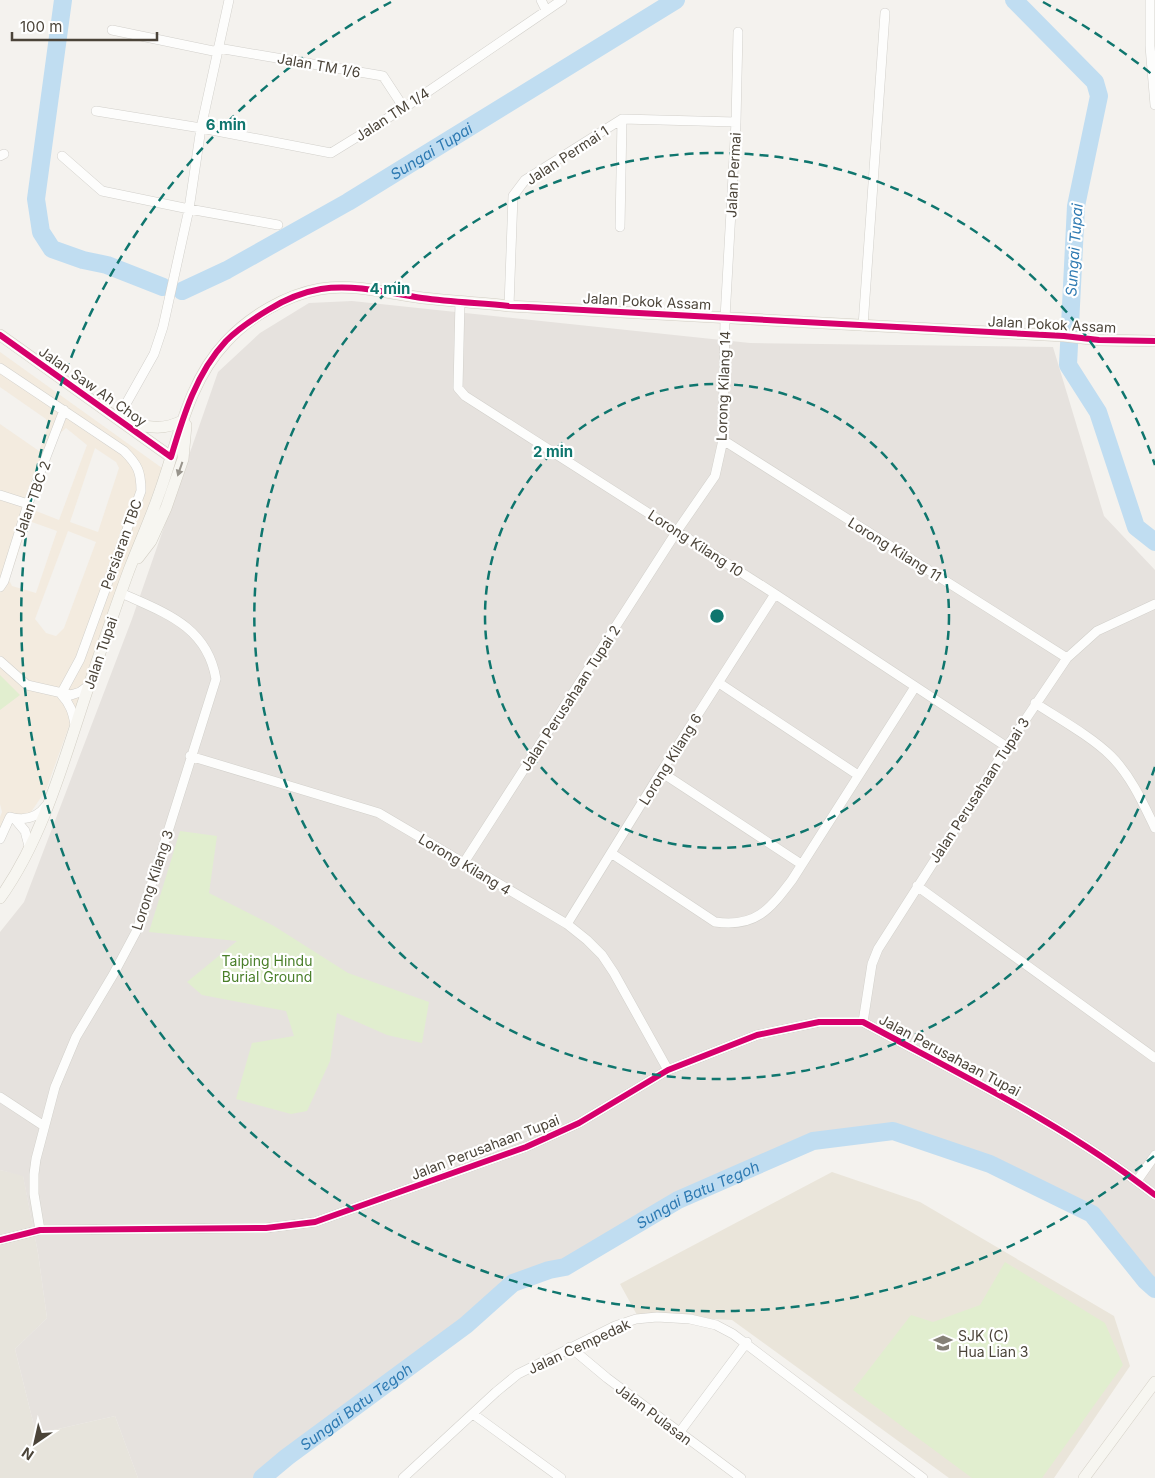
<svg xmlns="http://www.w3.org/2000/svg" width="1155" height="1478" viewBox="0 0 1155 1478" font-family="Inter,sans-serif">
  <rect width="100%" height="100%" fill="#f4f2ee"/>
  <path fill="#e7e4dc" d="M 0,1170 L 23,1175 L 38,1253 L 47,1318 L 15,1349 L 36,1434 L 115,1416 L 138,1478 L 0,1478 Z"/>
  <path fill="#f3ebdf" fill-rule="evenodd" d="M 0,352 L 162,468 L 46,790 L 29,815 L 19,818 L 8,813 L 0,834 L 0,817 L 2,812 L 0,804 L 0,424 L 39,451 L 48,427 L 46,419 L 0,387 ZM 66,428 L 87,445 L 59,520 L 31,509 L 58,435 ZM 95,448 L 116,462 L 119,468 L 98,532 L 70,522 ZM 29,521 L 57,531 L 36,593 L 12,586 L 9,580 ZM 68,531 L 96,542 L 64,628 L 56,636 L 46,633 L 35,619 Z"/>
  <path fill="#e6e2de" d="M 352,301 L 750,343 L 1053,347 L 1104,516 L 1155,570 L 1155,1279 L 1093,1221 L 891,1126 L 816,1137 L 678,1200 L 549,1270 L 513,1283 L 260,1478 L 138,1478 L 115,1416 L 36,1434 L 15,1349 L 47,1318 L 38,1253 L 23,1176 L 0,1170 L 0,932 L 24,902 L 132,619 L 218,372 L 260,333 L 309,303 Z"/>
  <path fill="#eae5da" d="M 832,1172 L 920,1202 L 1114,1316 L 1130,1366 L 1054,1478 L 949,1478 L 732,1320 L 637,1315 L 620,1284 Z"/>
  <path fill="#e1eecf" d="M 0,675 L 20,695 L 0,710 Z
    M 180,831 L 217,836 L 209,893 L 274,926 L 348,973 L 429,1002 L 422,1043 L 387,1035 L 337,1013 L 330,1061 L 307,1111 L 291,1114 L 236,1099 L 252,1043 L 294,1036 L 286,1011 L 202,995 L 187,982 L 237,941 L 149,932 Z
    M 1005,1262 L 1105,1323 L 1123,1365 L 1042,1478 L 972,1478 L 853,1390 L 911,1315 L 933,1322 L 980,1305 Z"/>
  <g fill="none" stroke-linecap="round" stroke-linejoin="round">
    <g stroke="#c0ddf1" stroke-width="18">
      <path d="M 63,0 L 36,199 L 41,232 L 52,249 L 83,260 L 107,265 L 163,287"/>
      <path d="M 1014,0 L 1095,82 L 1099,96 L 1076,206 L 1068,365 L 1098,412 L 1136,527 L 1155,542"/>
      <path id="s1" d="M 182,291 L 227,270 L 348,202 L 676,0"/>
      <path id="s2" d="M 262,1478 L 287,1457 L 466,1325 L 513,1283 L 549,1270 L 565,1267 L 678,1200 L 813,1141 L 893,1131 L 990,1164 L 1092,1214 L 1146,1281 L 1155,1289"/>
    </g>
    <g stroke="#d2d0cb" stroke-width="10">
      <path id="street" d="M 541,0 L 546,10
        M 1150,0 L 1150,46 L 1155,105
        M 112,30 L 218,52
        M 218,48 L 383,76 L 404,108
        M 96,111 L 201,128 L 331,153 L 404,108 L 562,0
        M 0,156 L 4,154
        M 62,156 L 102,191 L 189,209 L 278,225
        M 620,227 L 622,119
        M 460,301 L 458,388 L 465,396 L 775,594 L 1007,747
        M 509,306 L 513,196 L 525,180 L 622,119 L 736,122
        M 863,326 L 885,13
        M 0,368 L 124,451 C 138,465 141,472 141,491 L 80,659 L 61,694
        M 118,418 L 154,354 L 163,327 L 189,209 L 201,128 L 229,0
        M 723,440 L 1067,658
        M 0,495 L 28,504
        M 0,587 L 4,581 L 28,504 L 64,410
        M 0,661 L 27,685 L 71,695 L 80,692 L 88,686
        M 719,683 L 858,775
        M 61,694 C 70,704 73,712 75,725
        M 1035,703 C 1058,718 1092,737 1111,756 C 1131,776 1143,803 1155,828
        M 190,756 L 379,813 L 567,924 L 587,940 L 602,955 L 614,973 L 668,1070
        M 661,772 L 801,864
        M 15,819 L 25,831 L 29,846
        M 0,839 L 10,817 C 24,821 37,818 46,806
        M 611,853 L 715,922 C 756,928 770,909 792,880 L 915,687
        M 463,864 L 677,531 L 715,476 L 723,440 L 725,318 L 736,122 L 738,32
        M 917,886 L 1155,1058
        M 567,924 L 661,772 L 775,594
        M 863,1022 L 872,964 L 878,949 L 1007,747 L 1067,658 L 1097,631 L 1155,604
        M 0,1097 L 44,1126
        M 1137,1181 L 1155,1155
        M 40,1230 L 34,1194 L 34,1174 L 36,1159 L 55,1087 L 76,1037 L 113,975 L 137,930 L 216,679 C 207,626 165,613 121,593
        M 0,1240 L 40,1230 L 266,1228 L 315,1222 L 526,1147 L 579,1123 L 668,1070 L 757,1035 L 819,1022 L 863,1022 C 963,1076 1065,1125 1155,1195
        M 570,1347 L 607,1378 L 741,1478
        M 473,1414 L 561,1478
        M 679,1433 L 747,1342
        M 403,1478 L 496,1392 L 518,1374 L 615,1326 L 636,1319 L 657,1317 L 690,1319 L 716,1325 L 733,1334 L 923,1478"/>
    </g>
    <g stroke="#d3cfc5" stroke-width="12">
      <path id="secondary" d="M 0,335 L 171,457
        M 128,423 C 149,427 162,431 182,421
        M 138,558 L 151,541 L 166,508 L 183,459 L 186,425
        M 0,898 C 44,837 65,756 89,685 C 102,647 115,608 129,570 C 139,544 150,520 159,494 C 178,442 187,383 226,342 C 250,316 286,295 320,289 C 354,283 390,294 423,298 C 452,301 481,303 509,306 L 1064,336 L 1099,340 L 1155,341
        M 1084,1478 L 1155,1382"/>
    </g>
    <use href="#street" stroke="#fdfdfc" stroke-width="9"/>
    <use href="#secondary" stroke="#f7f6f1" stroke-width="11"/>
    <g stroke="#fff" stroke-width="9">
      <path id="cycleway" d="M 0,335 L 171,457 C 183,417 196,373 226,341 C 238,329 253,319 268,310 C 284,300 303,292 321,289 C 354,284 390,293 422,298 C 451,302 480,303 509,306 L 1064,336 L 1099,340 L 1155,341
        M 0,1240 L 40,1230 L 266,1228 L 315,1222 L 526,1147 L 579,1123 L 668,1070 L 757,1035 L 819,1022 L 863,1022 C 963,1076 1065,1125 1155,1195"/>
    </g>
    <use href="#cycleway" stroke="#d6006c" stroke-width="6"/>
  </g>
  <defs><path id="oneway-solid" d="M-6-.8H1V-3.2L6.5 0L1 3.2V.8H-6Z" transform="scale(1.25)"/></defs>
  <use fill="#98948c" href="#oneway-solid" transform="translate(180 469) rotate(109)"/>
  <g fill="none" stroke="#0f766e" stroke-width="2.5" stroke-dasharray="9 6">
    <circle cx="717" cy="616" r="232"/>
    <path d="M1155 767A463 463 0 1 1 1155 465"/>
    <path d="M1154 1156A695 695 0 1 1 391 2M1043 2A695 695 0 0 1 1154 76"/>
  </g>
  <defs>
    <g id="school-bare" transform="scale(1.5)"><path d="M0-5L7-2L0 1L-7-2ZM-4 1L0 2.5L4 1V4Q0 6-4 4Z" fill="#868178" stroke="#fff" stroke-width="2.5" paint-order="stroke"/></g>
  </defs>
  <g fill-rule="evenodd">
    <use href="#school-bare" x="943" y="1343"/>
  </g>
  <g text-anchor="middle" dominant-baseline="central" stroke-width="4.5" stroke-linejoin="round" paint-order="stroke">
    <g font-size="14" fill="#4b4439" stroke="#fff">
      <text transform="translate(319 65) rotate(10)">Jalan TM 1/6</text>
      <text transform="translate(392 114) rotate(-33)">Jalan TM 1/4</text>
      <text transform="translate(567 155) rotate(-33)">Jalan Permai 1</text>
      <text transform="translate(733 175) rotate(-87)">Jalan Permai</text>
      <text transform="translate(647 301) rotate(3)">Jalan Pokok Assam</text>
      <text transform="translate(1052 324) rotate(3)">Jalan Pokok Assam</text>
      <text transform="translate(93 386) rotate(35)">Jalan Saw Ah Choy</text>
      <text transform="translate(723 386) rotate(-88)">Lorong Kilang 14</text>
      <text transform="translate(32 499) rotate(-70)">Jalan TBC 2</text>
      <text transform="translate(696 543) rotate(33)">Lorong Kilang 10</text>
      <text transform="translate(121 544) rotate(-70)">Persiaran TBC</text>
      <text transform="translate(895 549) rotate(32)">Lorong Kilang 11</text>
      <text transform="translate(100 653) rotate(-71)">Jalan Tupai</text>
      <text transform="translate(570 698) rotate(-57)">Jalan Perusahaan Tupai 2</text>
      <text transform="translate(670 759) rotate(-58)">Lorong Kilang 6</text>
      <text transform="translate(979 790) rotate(-57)">Jalan Perusahaan Tupai 3</text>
      <text transform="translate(465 864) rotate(31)">Lorong Kilang 4</text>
      <text transform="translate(152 880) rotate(-72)">Lorong Kilang 3</text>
      <text transform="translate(950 1055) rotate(28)">Jalan Perusahaan Tupai</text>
      <text transform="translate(485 1147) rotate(-21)">Jalan Perusahaan Tupai</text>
      <text transform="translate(579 1346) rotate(-25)">Jalan Cempedak</text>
      <text transform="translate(654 1414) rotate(37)">Jalan Pulasan</text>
    </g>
    <g font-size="14" fill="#4a7f2a" stroke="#fff">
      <text x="267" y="960">Taiping Hindu<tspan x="267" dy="16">Burial Ground</tspan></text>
    </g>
    <g font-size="14" fill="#4b4439" stroke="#fff" text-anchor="start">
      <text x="958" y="1335">SJK (C)<tspan x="958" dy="16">Hua Lian 3</tspan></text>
    </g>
    <g font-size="15" font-style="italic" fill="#2e7ab2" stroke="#fff">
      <text stroke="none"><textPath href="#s1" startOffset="286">Sungai Tupai</textPath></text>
      <text transform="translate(1074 250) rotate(-86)">Sungai Tupai</text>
      <text stroke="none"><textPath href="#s2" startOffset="524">Sungai Batu Tegoh</textPath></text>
      <text stroke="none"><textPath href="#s2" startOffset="118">Sungai Batu Tegoh</textPath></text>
    </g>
  </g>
  <circle cx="717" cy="616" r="8" fill="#0f766e" stroke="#fff" stroke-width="2.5"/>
  <g font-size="15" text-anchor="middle" font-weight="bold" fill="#0f766e" stroke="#fff" stroke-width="4.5" stroke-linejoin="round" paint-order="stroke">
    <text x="226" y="130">6 min</text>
    <text x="390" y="294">4 min</text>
    <text x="553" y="457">2 min</text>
  </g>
  <g transform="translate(35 1443) rotate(214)" stroke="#ffffff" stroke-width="4" paint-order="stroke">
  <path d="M0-4L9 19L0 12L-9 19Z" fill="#4b4439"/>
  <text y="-8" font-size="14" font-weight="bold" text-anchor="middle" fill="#4b4439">N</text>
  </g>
  <path d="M12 32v8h145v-8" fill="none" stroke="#4b4439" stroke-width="2.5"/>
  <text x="20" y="32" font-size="15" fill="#4b4439" stroke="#ffffff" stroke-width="4" paint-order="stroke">100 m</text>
</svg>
